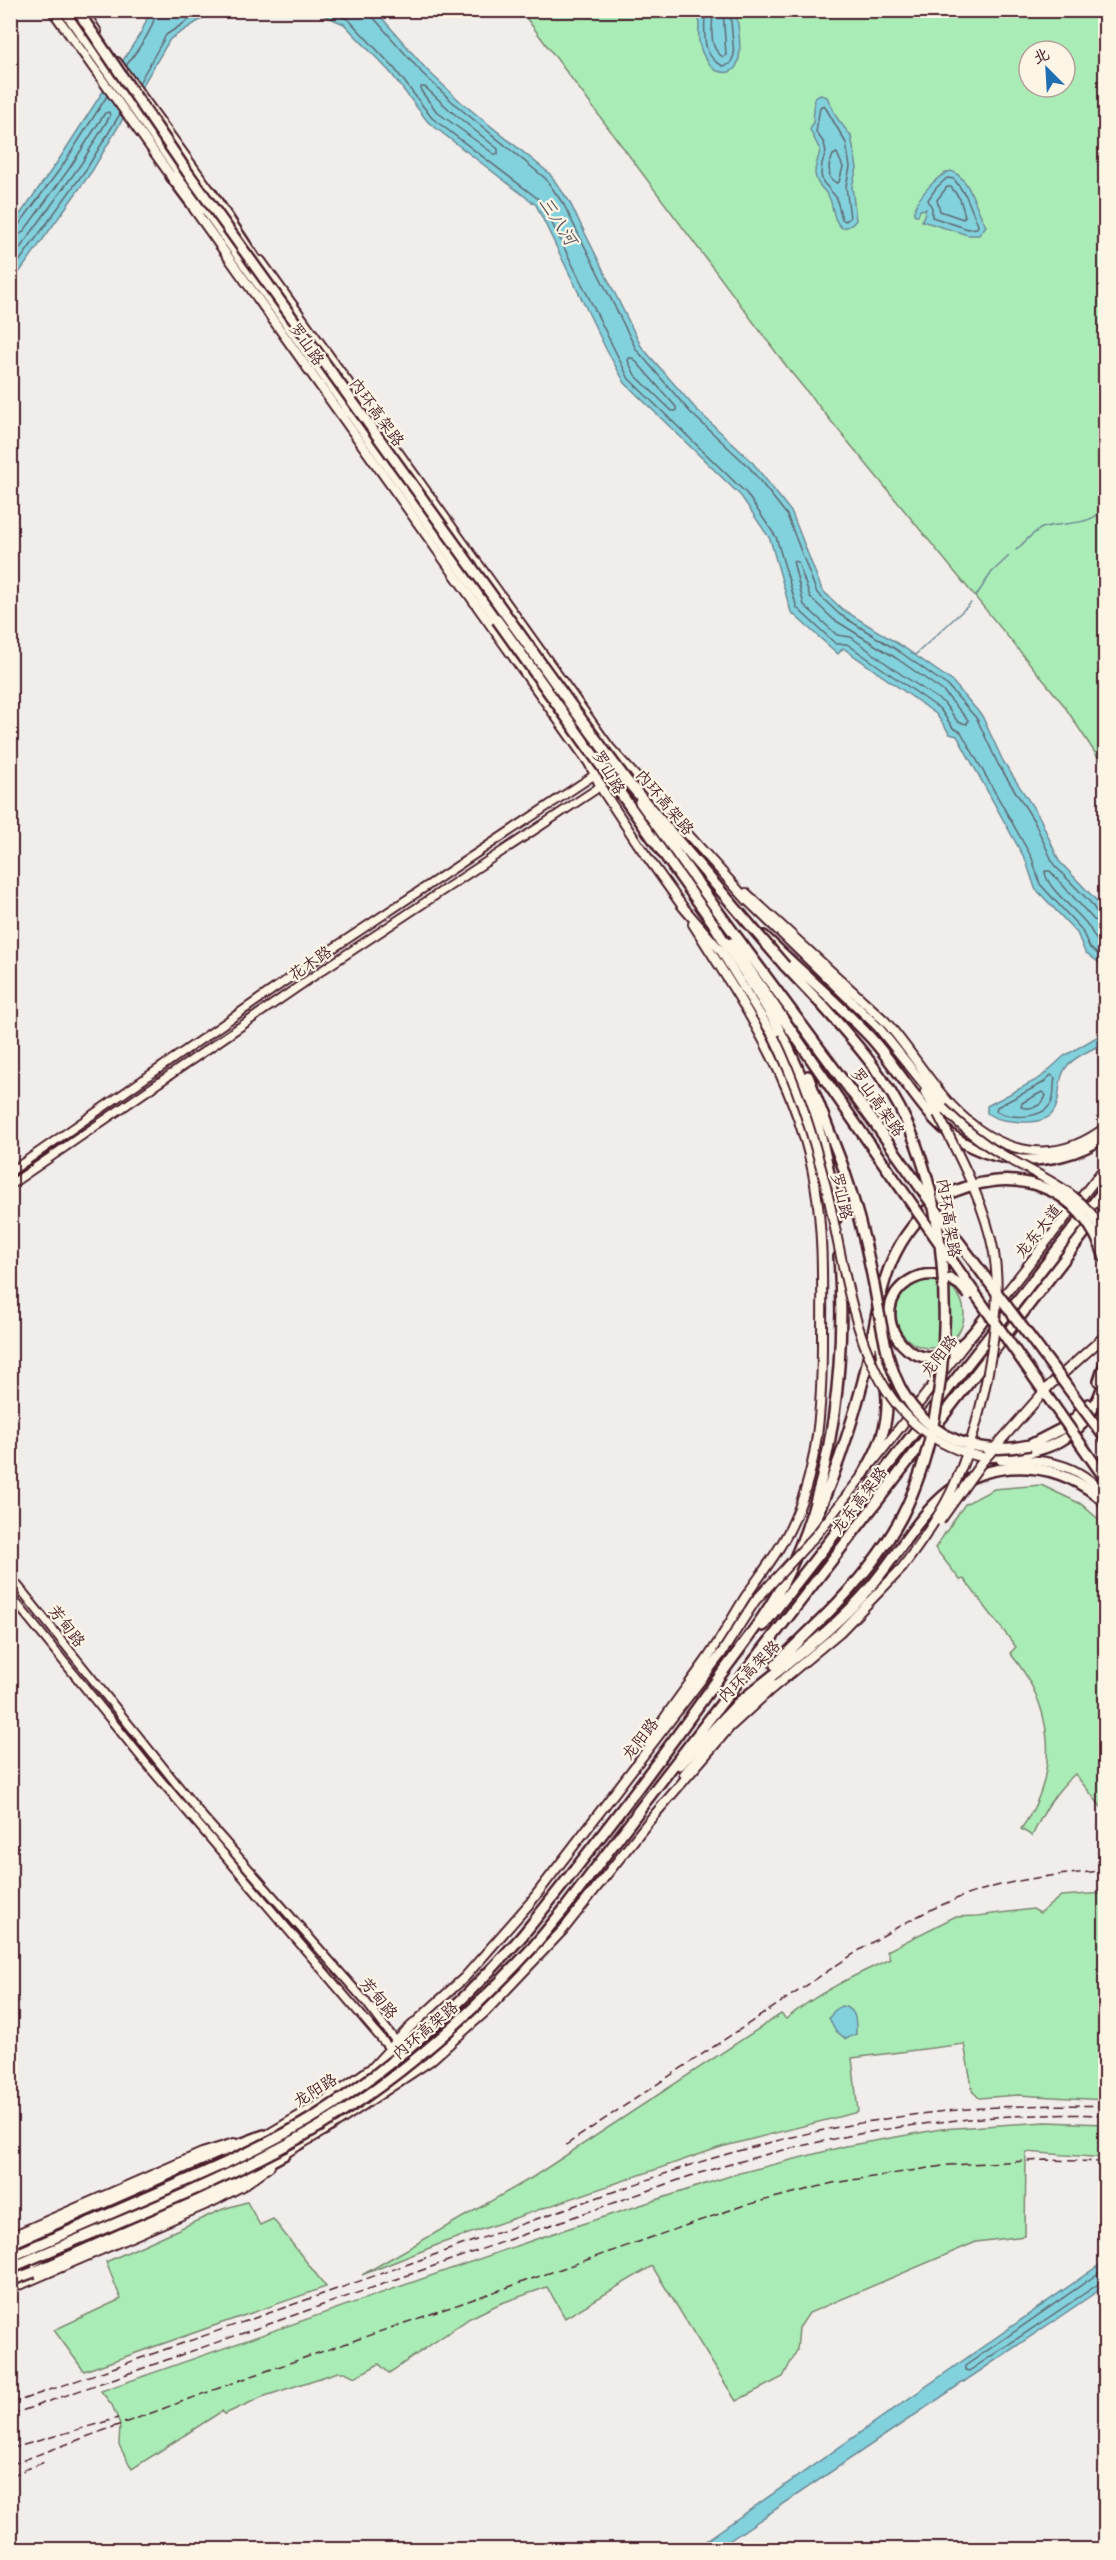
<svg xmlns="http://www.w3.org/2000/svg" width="1116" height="2560" viewBox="0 0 1116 2560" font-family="'Shantell Sans','LXGW WenKai TC',sans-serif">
  <rect width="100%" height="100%" fill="#f1edea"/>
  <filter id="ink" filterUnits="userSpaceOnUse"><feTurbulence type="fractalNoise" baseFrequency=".0167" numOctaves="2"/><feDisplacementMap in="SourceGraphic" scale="12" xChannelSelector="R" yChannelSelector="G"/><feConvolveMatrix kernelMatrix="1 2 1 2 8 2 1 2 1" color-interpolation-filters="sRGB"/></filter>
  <g filter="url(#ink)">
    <path fill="#aaecb6" stroke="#7a8670" stroke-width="1.5" fill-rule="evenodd" d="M 521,11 L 1105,11 L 1105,768 L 1063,704 L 790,371 ZM 1029,51 L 1065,51 L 1065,87 L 1029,87 Z
      M896 1314a34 34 0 1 1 68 0a34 34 0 1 1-68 0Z
      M 1041,1485 L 1081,1504 L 1105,1525 L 1106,1813 L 1075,1774 C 1055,1791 1043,1813 1032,1836 L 1021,1829 C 1062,1772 1053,1705 1010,1653 L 1016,1647 L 964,1579 L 960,1580 L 935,1548 L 965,1504 L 994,1489 Z
      M 1105,1893 L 1105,2100 L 1018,2095 L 979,2098 L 973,2092 L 964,2044 L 852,2058 L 858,2112 L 721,2147 L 442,2243 L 362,2275 L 533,2177 L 781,2014 L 786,2019 C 817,1993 853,1976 890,1959 L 887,1951 L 954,1917 L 977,1916 L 1033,1909 L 1040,1913 L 1061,1896 Z
      M 1045,2122 L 1105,2124 L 1105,2158 L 1026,2152 L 1025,2236 L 976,2242 L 809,2313 L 799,2328 L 797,2350 L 783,2377 L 736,2401 L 652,2266 L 565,2318 L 547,2287 L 499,2304 L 470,2318 L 389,2373 L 379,2364 L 355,2377 L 345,2372 L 338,2372 L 262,2397 L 225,2414 L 222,2411 L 132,2469 L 119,2445 L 120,2424 L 112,2405 L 101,2391 L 545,2236 L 736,2174 L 846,2146 L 941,2129 Z
      M 247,2202 L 260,2225 L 273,2219 L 326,2287 L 84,2371 L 54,2330 L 121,2299 L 106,2262 L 223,2209 Z"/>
    <path fill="#82d2dd" stroke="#6c8a96" stroke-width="1.5" d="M 150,11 L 223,11 L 208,15 L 170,39 L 92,171 L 11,284 L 11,227 L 58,161 L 142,31 Z
      M 314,11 L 376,11 L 427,70 L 461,102 L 549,173 L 569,201 L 641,346 L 695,408 L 753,463 L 792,513 L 822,590 L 842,609 L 903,647 L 952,681 L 982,716 L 1003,761 L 1040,818 L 1059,861 L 1095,899 L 1105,914 L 1105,975 L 1102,965 L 1085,952 L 1077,933 L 1035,888 L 1026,861 L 957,736 L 950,734 L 936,714 L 843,648 L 838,654 L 791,612 L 770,539 L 741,496 L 625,383 L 606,349 L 536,205 L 428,122 L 390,72 L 344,24 Z
      M 700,11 L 736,11 C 738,27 751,85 715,70 C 695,51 698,36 700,11 Z
      M 820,95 L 827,97 L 837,118 L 851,136 L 857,168 L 852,186 L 856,220 C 852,226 848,227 842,228 C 832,220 834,207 829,197 C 824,188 816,186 815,173 C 815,164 819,158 820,150 L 810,130 L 813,122 L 815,98 Z
      M 951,171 C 970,177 976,210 986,226 L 979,235 L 968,235 L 922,221 L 926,209 L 920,210 L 918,216 L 914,214 C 914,200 938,174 951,171 Z
      M 1105,1032 L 1105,1043 C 1094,1048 1078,1055 1069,1064 C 1048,1085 1075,1123 1023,1122 C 1009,1121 998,1121 987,1113 L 987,1106 L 1040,1078 L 1064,1056 Z
      M 841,2006 C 857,2008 856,2020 856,2034 L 846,2039 L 836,2031 L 829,2018 L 834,2011 Z
      M 1105,2261 L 1105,2286 L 717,2549 L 694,2549 Z"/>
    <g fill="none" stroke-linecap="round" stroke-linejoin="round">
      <path stroke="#606772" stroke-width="1.5" d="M 329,10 L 349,20 L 394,68 L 432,118 L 541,201 L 629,379 L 746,493 L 776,537 L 797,608 L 836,644 L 847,644 L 940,709 L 953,728 L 961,732 L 1032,858 L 1040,884 L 1081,929 L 1090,948 L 1106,960
        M 372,10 L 373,17 L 423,74 L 457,106 L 545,178 L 564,205 L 636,349 L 690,412 L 749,467 L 787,515 L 817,593 L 839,614 L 900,652 L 948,686 L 977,719 L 998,764 L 1034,821 L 1054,865 L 1090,902 L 1098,914 L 1106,916
        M 705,10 C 705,31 700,56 723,66 L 730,64 L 734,55 L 730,10
        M 713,10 C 713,27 707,47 723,57 L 726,55 L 723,10
        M 126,66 C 136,51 156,29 155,10
        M 139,83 L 166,35 L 204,10
        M 421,87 L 425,87 L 452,112 L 498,149 L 498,154 L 494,154 L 437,112 L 421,91 Z
        M 824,105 L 846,143 L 850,167 L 846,186 L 850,218 L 845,221 L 842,219 L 836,197 L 823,182 L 821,175 L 822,163 L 826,152 L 824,143 L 816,132 L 820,107 Z
        M 837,153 L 843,167 L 839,182 L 836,183 L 830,178 L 829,166 L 833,155 Z
        M 947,178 L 954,179 L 966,196 L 978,225 L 977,228 L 968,229 L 932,217 L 932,208 L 928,200 L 936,188 Z
        M 947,187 L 951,187 L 960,199 L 965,216 L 963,219 L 940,211 L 937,200 Z
        M 10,229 L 18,226 L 63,165 L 107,96
        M 10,237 L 18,236 L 24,231 L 69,169 L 105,113 L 109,112 L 110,116 L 81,164 L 10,262
        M 10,274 L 87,168 L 120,114
        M 629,358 L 633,358 L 676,407 L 676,411 L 672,411 L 635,375 L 628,361 Z
        M 793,561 L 798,562 L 810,597 L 833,619 L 896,658 L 943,691 L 968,720 L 967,724 L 958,722 L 944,703 L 895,670 L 851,637 L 837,635 L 804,605 Z
        M 1106,924 L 1094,920 L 1050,871 L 1045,871 C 1045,887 1076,910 1086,923 C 1094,933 1095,943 1106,951
        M 1051,1075 L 1055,1078 C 1053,1085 1055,1094 1052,1101 C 1045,1119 1010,1120 996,1111 L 997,1107 L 1043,1083 Z
        M 1042,1092 L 1046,1095 C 1043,1106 1032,1110 1021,1107 L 1022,1103 Z
        M 1106,2268 L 965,2366 L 965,2370 L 969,2371 L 1100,2283 L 1106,2282"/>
      <path stroke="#6c8a96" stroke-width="1.5" d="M 1016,550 C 1024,543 1033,532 1042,528 C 1062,521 1097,528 1106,503
        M 976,596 L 992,572 L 1009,556
        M 915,655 L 971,603"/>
      <g stroke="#4a1f2b" stroke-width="11">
        <path id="secondary" d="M 10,1172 L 317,959 L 617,760
          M 10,1185 L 324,969 L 595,790 L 623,768
          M 10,1576 L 203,1817 L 366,2002 L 414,2065
          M 10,1595 L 145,1762 L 390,2049 L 401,2057"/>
      </g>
      <g stroke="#4a1f2b" stroke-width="12">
        <path id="primary" d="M 52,10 L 174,180
          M 83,10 L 97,32
          M 117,62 L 214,196
          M 194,209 L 589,763 L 603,791 L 638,844 L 683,907 L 721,951 L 774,1037
          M 261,261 L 610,748 L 748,901 L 878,1027 L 943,1108
          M 594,774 L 607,781 L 633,788
          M 746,893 L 885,1021 C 909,1048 927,1079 951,1105 C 995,1152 1051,1170 1106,1127
          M 925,1092 L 938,1114
          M 999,1302 L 1106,1166
          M 1049,1386 L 1106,1335
          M 1001,1460 C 1045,1460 1075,1460 1106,1496
          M 873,1462 L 965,1344
          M 649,1743 C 665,1714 686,1689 705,1662 C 720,1641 732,1618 746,1596 C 763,1571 782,1548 794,1520 C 819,1464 822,1402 822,1342 C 822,1289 824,1236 815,1184 C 799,1086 745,1006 693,924
          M 684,1774 L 727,1723 L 770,1682
          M 282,2155 L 332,2126 L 430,2061 L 485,2012 L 563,1930 L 649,1821 L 730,1727 L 768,1692 L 840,1632 L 902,1568
          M 226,2159 L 323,2102 L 373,2067 L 406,2031 L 465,1977 L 530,1903 L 721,1654
          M 10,2237 L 202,2153 L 234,2143
          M 10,2249 L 23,2249
          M 10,2277 L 41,2258
          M 10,2286 L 22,2284 L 214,2201 L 244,2185 L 270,2166"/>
      </g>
      <g stroke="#4a1f2b" stroke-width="14">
        <path id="highway" d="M 64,10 L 497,620
          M 171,176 L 198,212
          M 210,191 L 261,268
          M 722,917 L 873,1121
          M 713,923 C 733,957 757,989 776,1024 C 810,1085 828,1149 836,1219
          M 764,936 C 799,970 837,1002 870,1037 C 894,1063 911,1094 935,1120 C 979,1167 1052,1173 1106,1136
          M 731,943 L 860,1130
          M 785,966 L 823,1006
          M 808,1076 L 842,1164
          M 949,1279 C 936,1273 922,1273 909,1281 C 863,1310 908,1379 952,1351 C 968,1342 979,1325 990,1311
          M 1099,1381 L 1106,1360
          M 1030,1445 L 1069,1425 L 1088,1404
          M 982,1457 C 1043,1456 1090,1442 1106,1375
          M 863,1475 C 901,1413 884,1393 878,1327
          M 811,1528 C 833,1481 850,1431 863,1381 C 882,1305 876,1250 942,1197
          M 763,1626 L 1106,1187
          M 775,1665 L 825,1616
          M 737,1704 C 777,1671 822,1639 858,1601 C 913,1544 933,1463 1028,1468 C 1058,1470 1084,1483 1106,1503
          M 680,1765 L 740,1701
          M 636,1814 L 1106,1205
          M 522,1936 C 588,1854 653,1770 714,1684 C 740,1648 770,1612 789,1571 C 834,1476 846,1361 839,1257
          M 532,1948 L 566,1907 L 639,1811
          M 10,2244 L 227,2149 L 264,2135
          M 34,2272 L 213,2193 L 285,2154"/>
      </g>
      <use href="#secondary" stroke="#fcf5e5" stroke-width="7"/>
      <use href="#primary" stroke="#fcf5e5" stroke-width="8"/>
      <use href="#highway" stroke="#fcf5e5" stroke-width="9"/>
      <path stroke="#4a1f2b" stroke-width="1.5" stroke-dasharray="9 4.5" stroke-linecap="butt" d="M 566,2145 C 639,2096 713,2047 786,1999 C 844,1961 901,1918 967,1895 C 1012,1879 1058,1874 1106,1871
        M 10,2404 L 687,2166 C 828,2122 957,2101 1106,2106
        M 10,2415 L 690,2176 C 830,2133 959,2111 1106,2115
        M 10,2449 L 118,2418
        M 10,2465 L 249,2377 L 742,2206 L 833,2183 L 949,2165 L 1046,2160 L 1106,2162
        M 10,2476 L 47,2461"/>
      <g stroke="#4a1f2b" stroke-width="12" stroke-linecap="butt">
        <path id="primary-bridge" d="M 774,1037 C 797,1085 813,1135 826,1187 C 851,1289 857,1430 982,1457
          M 943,1108 C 961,1126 980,1142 1001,1154 C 1040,1178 1083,1190 1104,1234
          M 940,1521 L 982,1462 L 1049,1386
          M 902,1568 C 920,1544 938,1519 951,1492 C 980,1431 1005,1320 994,1253 C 985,1204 960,1158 938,1114
          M 721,1654 L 755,1601 L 816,1535 L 863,1475"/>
      </g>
      <g stroke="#4a1f2b" stroke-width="14" stroke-linecap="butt">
        <path id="highway-bridge" d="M 77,10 L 188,173 L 576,712 L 627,781 L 785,966
          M 497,620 L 713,923
          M 640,802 L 722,917
          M 823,1006 C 855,1042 887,1078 907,1123 C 958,1232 957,1408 902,1516 C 882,1554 855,1586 825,1616
          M 873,1121 L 959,1242 L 1106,1439
          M 860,1130 L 1106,1480
          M 842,1164 C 854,1199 864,1234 871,1270 C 878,1301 881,1334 891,1365 C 911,1428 965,1459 1030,1445
          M 942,1197 C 1012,1162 1082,1183 1106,1261
          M 950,1279 L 960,1285 L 969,1295
          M 10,2257 C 64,2234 117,2211 169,2188 C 220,2166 270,2144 317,2115 C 394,2067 461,2005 522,1936
          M 10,2268 C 107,2226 208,2188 301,2137 C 388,2089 465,2021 532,1948
          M 10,2281 L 34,2272"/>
      </g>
      <use href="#primary-bridge" stroke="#fcf5e5" stroke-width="8"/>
      <use href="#highway-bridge" stroke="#fcf5e5" stroke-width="9"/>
    </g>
  </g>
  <g text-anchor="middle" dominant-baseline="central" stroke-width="4.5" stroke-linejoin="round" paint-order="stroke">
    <g font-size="16" fill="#4a1f2b" stroke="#fcf5e5">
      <text transform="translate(307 344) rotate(55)">罗山路</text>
      <text transform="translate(377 412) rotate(54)">内环高架路</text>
      <text transform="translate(609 772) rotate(60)">罗山路</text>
      <text transform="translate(665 802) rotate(50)">内环高架路</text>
      <text transform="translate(310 963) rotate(-34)">花木路</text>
      <text transform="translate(878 1102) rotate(55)">罗山高架路</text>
      <text transform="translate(842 1196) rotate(77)">罗山路</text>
      <text transform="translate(949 1218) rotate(81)">内环高架路</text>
      <text transform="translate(1038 1231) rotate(-51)">龙东大道</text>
      <text transform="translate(939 1356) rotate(-52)">龙阳路</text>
      <text transform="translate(859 1500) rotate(-52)">龙东高架路</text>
      <text transform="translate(67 1626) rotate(52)">芳甸路</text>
      <text transform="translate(749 1671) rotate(-45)">内环高架路</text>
      <text transform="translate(640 1739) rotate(-52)">龙阳路</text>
      <text transform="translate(379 1998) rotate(50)">芳甸路</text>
      <text transform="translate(425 2030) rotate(-40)">内环高架路</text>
      <text transform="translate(315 2090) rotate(-32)">龙阳路</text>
    </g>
    <g font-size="18" font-style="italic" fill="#5b5560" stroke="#fcf5e5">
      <text transform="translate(558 221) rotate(57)">三八河</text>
    </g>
  </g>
  <rect width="1116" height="2560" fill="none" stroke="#fcf5e5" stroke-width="36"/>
  <rect x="18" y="18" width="1080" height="2524" fill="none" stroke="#4a1f2b" stroke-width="2" filter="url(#ink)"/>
  <g transform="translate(1047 69) rotate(336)"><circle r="28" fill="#fcf5e5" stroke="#b59f9b" stroke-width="1.5"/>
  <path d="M0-4.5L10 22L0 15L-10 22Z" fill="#1f6fb2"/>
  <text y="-9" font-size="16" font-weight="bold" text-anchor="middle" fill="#4a1f2b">北</text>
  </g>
</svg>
